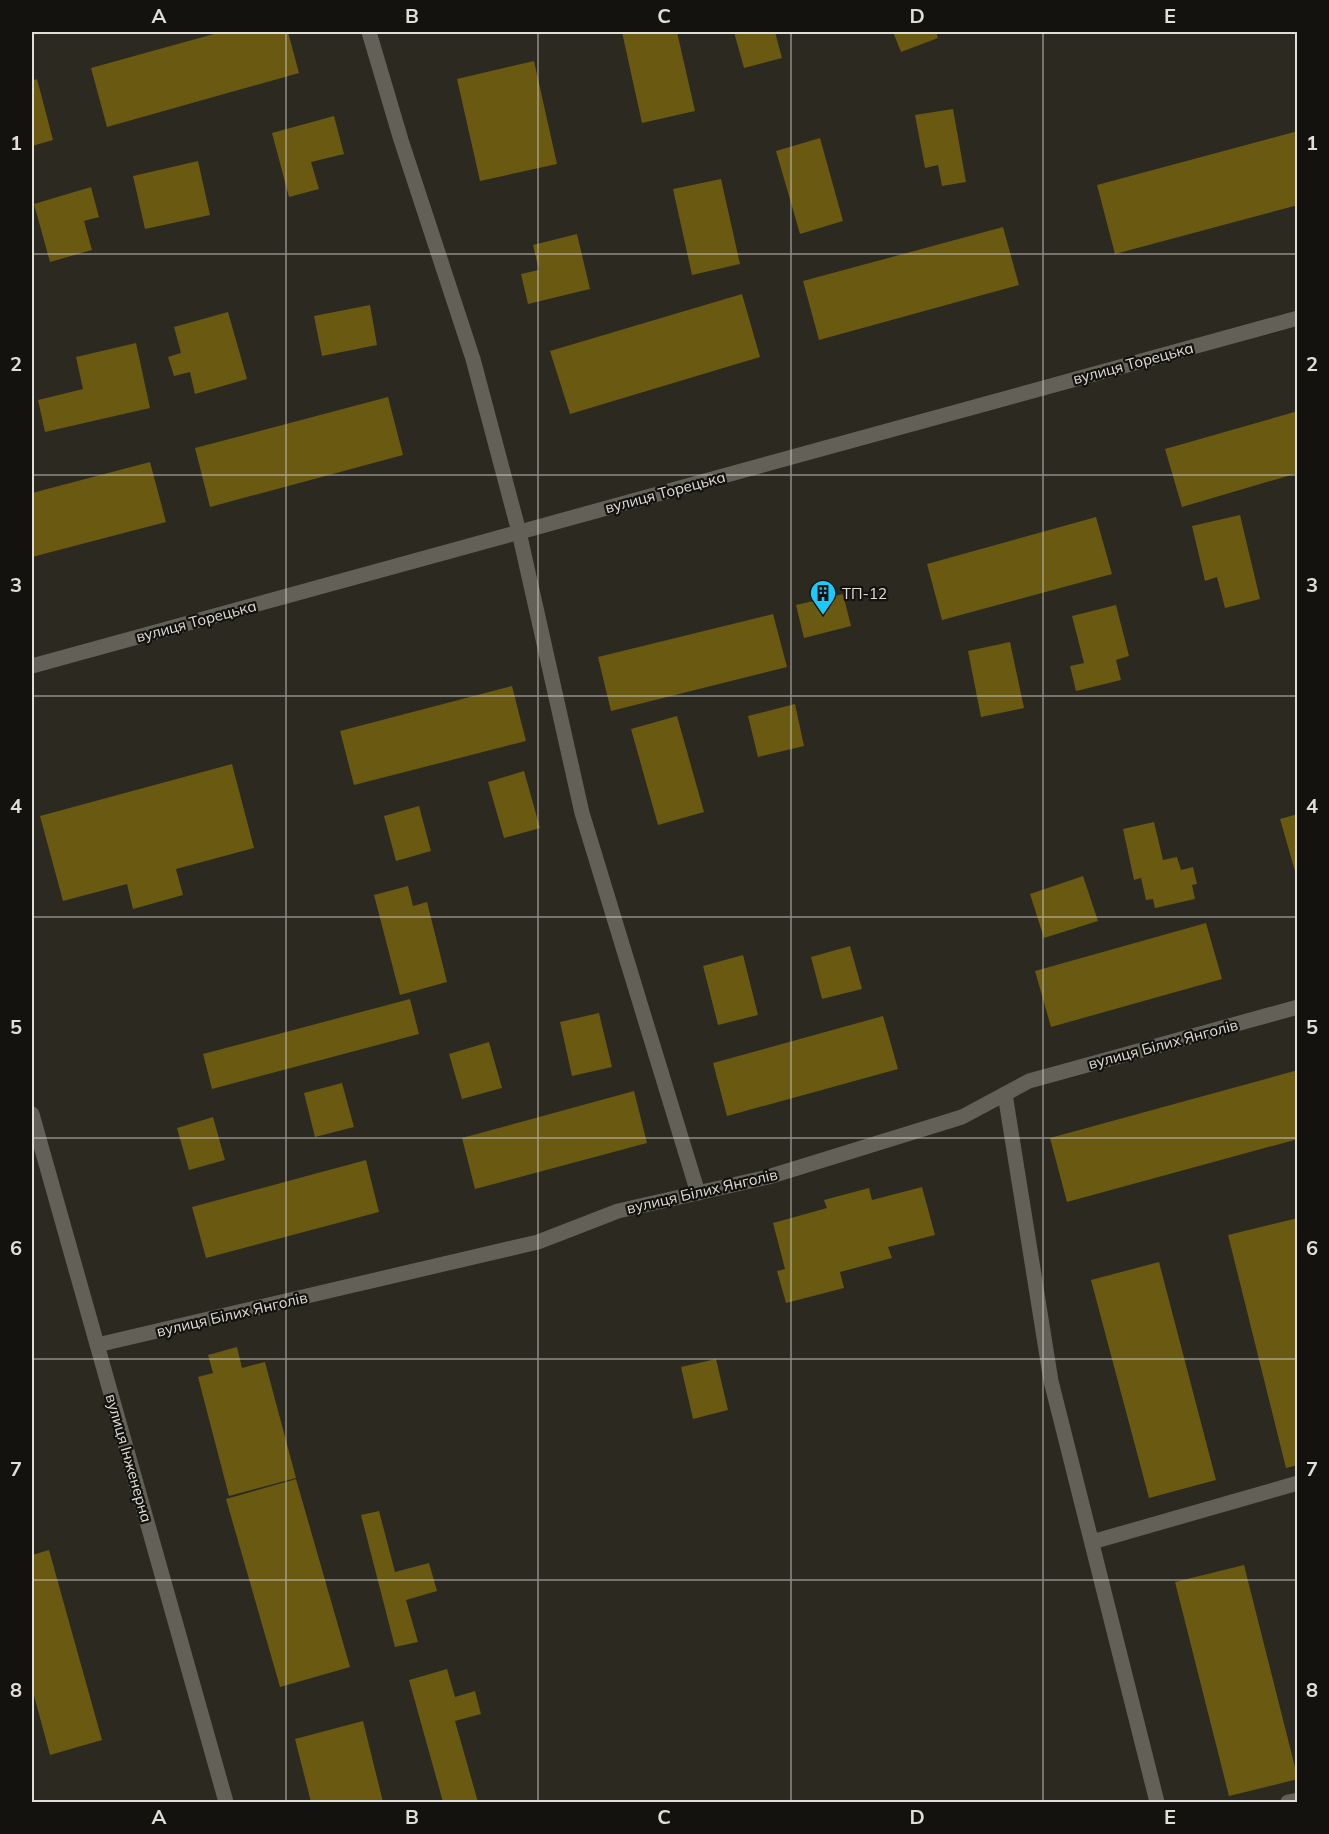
<svg xmlns="http://www.w3.org/2000/svg" width="1329" height="1834" viewBox="0 0 1329 1834" font-family="Mulish,sans-serif">
  <rect width="100%" height="100%" fill="#2b2920"/>
  <path fill="#6a5911" d="M 221,32 L 288,32 L 299,73 L 107,127 L 91,68 Z
    M 622,32 L 677,32 L 695,111 L 642,123 Z
    M 734,32 L 775,32 L 782,58 L 744,68 Z
    M 893,32 L 936,32 L 938,38 L 901,52 Z
    M 534,61 L 557,164 L 480,181 L 457,79 Z
    M 37,79 L 53,140 L 32,146 L 32,81 Z
    M 953,109 L 966,182 L 942,186 L 938,165 L 925,168 L 915,115 Z
    M 334,116 L 344,154 L 311,162 L 319,189 L 289,197 L 272,133 Z
    M 1298,131 L 1298,205 L 1115,254 L 1097,185 Z
    M 820,138 L 843,221 L 800,234 L 776,151 Z
    M 198,161 L 210,215 L 145,229 L 133,176 Z
    M 721,179 L 740,264 L 692,275 L 673,189 Z
    M 91,187 L 99,217 L 84,221 L 92,250 L 50,262 L 34,204 Z
    M 1003,227 L 1019,285 L 819,340 L 803,281 Z
    M 577,234 L 590,289 L 528,304 L 521,274 L 539,270 L 533,245 Z
    M 742,294 L 760,357 L 570,414 L 550,351 Z
    M 370,305 L 377,345 L 322,356 L 314,316 Z
    M 228,312 L 247,379 L 195,394 L 190,372 L 174,376 L 168,357 L 181,353 L 174,327 Z
    M 136,343 L 150,408 L 45,432 L 38,400 L 83,389 L 76,357 Z
    M 388,397 L 403,455 L 210,507 L 195,448 Z
    M 1298,411 L 1298,473 L 1182,507 L 1165,449 Z
    M 150,462 L 166,522 L 32,557 L 32,493 Z
    M 1240,515 L 1260,599 L 1225,608 L 1217,577 L 1205,581 L 1192,526 Z
    M 1096,517 L 1112,574 L 942,620 L 927,564 Z
    M 843,594 L 851,626 L 804,638 L 796,605 Z
    M 1116,605 L 1129,656 L 1116,660 L 1121,680 L 1076,691 L 1070,666 L 1084,663 L 1072,616 Z
    M 773,614 L 787,667 L 611,711 L 598,657 Z
    M 1010,642 L 1024,708 L 981,717 L 968,651 Z
    M 512,686 L 526,741 L 354,785 L 340,731 Z
    M 795,704 L 804,746 L 758,757 L 748,716 Z
    M 677,716 L 704,812 L 658,825 L 631,729 Z
    M 232,764 L 254,848 L 176,869 L 183,895 L 133,909 L 127,884 L 63,901 L 40,816 Z
    M 524,771 L 540,828 L 504,838 L 488,782 Z
    M 419,806 L 431,851 L 396,861 L 384,816 Z
    M 1298,814 L 1298,878 L 1297,878 L 1280,819 Z
    M 1154,822 L 1163,860 L 1177,857 L 1181,870 L 1193,867 L 1197,884 L 1192,885 L 1195,899 L 1155,908 L 1153,899 L 1146,900 L 1141,878 L 1134,880 L 1123,829 Z
    M 1083,876 L 1098,921 L 1044,938 L 1030,894 Z
    M 408,886 L 413,906 L 427,902 L 447,982 L 400,995 L 374,895 Z
    M 1206,923 L 1222,979 L 1051,1027 L 1035,971 Z
    M 850,946 L 862,989 L 822,999 L 811,957 Z
    M 743,955 L 758,1015 L 718,1025 L 703,966 Z
    M 410,999 L 419,1034 L 212,1089 L 203,1054 Z
    M 599,1013 L 612,1067 L 572,1076 L 560,1022 Z
    M 883,1016 L 898,1069 L 727,1116 L 713,1063 Z
    M 489,1042 L 502,1088 L 462,1099 L 449,1054 Z
    M 1298,1070 L 1298,1139 L 1067,1202 L 1050,1138 Z
    M 342,1083 L 354,1127 L 315,1137 L 304,1093 Z
    M 634,1091 L 647,1143 L 475,1189 L 462,1138 Z
    M 213,1117 L 225,1160 L 189,1170 L 177,1128 Z
    M 366,1160 L 379,1212 L 206,1258 L 192,1207 Z
    M 922,1187 L 935,1235 L 888,1247 L 892,1258 L 840,1272 L 844,1288 L 786,1303 L 777,1271 L 785,1269 L 773,1223 L 827,1208 L 824,1200 L 869,1188 L 872,1200 Z
    M 1298,1218 L 1298,1465 L 1286,1468 L 1228,1235 Z
    M 1159,1262 L 1216,1480 L 1149,1498 L 1091,1280 Z
    M 237,1347 L 242,1368 L 265,1362 L 296,1478 L 229,1496 L 198,1377 L 213,1373 L 208,1355 Z
    M 716,1359 L 728,1410 L 693,1419 L 681,1367 Z
    M 296,1479 L 350,1667 L 280,1687 L 226,1499 Z
    M 379,1511 L 395,1572 L 429,1563 L 437,1591 L 406,1600 L 418,1642 L 395,1647 L 361,1515 Z
    M 49,1550 L 102,1740 L 50,1755 L 32,1688 L 32,1555 Z
    M 1244,1565 L 1298,1779 L 1229,1796 L 1175,1582 Z
    M 447,1669 L 455,1697 L 475,1691 L 481,1714 L 455,1721 L 478,1802 L 443,1802 L 409,1680 Z
    M 363,1721 L 383,1802 L 311,1802 L 295,1739 Z"/>
  <g fill="none" stroke-linecap="round" stroke-linejoin="round">
    <path stroke="#636157" stroke-width="15" d="M 369,32 L 401,140 L 473,359 L 519,532 L 582,813 L 698,1193
      M 1005,1094 L 1051,1381 L 1157,1802
      M 1092,1542 L 1298,1483
      M 1288,1802 L 1298,1800"/>
    <path stroke="#636157" stroke-width="15" d="M 32,666 L 1298,318
      M 32,1114 L 226,1802
      M 97,1345 L 538,1242 L 618,1211 L 768,1177 L 962,1117 L 1029,1081 L 1298,1007"/>
  </g>
  <path fill="none" stroke="#e0ded8" stroke-width="1.5" stroke-opacity="0.55" d="M 286,32 L 286,1802M 538,32 L 538,1802M 791,32 L 791,1802M 1043,32 L 1043,1802M 32,254 L 1298,254M 32,475 L 1298,475M 32,696 L 1298,696M 32,917 L 1298,917M 32,1138 L 1298,1138M 32,1359 L 1298,1359M 32,1580 L 1298,1580"/>
  <defs>
    <g id="building-pin" transform="scale(1.35)"><path d="M0 17L-7.5 6A9.5 9.5 0 1 1 7.5 6Z" fill="#1cc9fc" stroke="#13120e"/><path d="M-4-6H4V6H1V3H-1V6H-4ZM-2.5-4.3h1.7v1.8h-1.7ZM.8-4.3h1.7v1.8H.8ZM-2.5-1h1.7V.8h-1.7ZM.8-1h1.7V.8H.8Z" fill="#111"/></g>
  </defs>
  <g fill-rule="evenodd">
    <use href="#building-pin" x="823" y="593"/>
  </g>
  <g text-anchor="middle" dominant-baseline="central" stroke-width="4.5" stroke-linejoin="round" paint-order="stroke">
    <g font-size="15" fill="#e0ded8" stroke="#13120e">
      <text transform="translate(1133 363) rotate(-15)">вулиця Торецька</text>
      <text transform="translate(665 492) rotate(-15)">вулиця Торецька</text>
      <text transform="translate(196 621) rotate(-15)">вулиця Торецька</text>
      <text transform="translate(1163 1044) rotate(-15)">вулиця Білих Янголів</text>
      <text transform="translate(702 1191) rotate(-13)">вулиця Білих Янголів</text>
      <text transform="translate(232 1314) rotate(-13)">вулиця Білих Янголів</text>
      <text transform="translate(129 1458) rotate(74)">вулиця Інженерна</text>
    </g>
    <g font-size="15" fill="#e0ded8" stroke="#13120e" text-anchor="start">
      <text x="842" y="593">ТП-12</text>
    </g>
  </g>
  <rect width="1329" height="1834" fill="none" stroke="#13120e" stroke-width="66"/>
  <rect x="33" y="33" width="1263" height="1768" fill="none" stroke="#e0ded8" stroke-width="2"/>
  <g font-size="20" text-anchor="middle" font-weight="bold" fill="#e0ded8">
    <text x="159" y="23">A</text>
    <text x="412" y="23">B</text>
    <text x="664" y="23">C</text>
    <text x="917" y="23">D</text>
    <text x="1170" y="23">E</text>
    <text x="16" y="150">1</text>
    <text x="1312" y="150">1</text>
    <text x="16" y="371">2</text>
    <text x="1312" y="371">2</text>
    <text x="16" y="592">3</text>
    <text x="1312" y="592">3</text>
    <text x="16" y="813">4</text>
    <text x="1312" y="813">4</text>
    <text x="16" y="1034">5</text>
    <text x="1312" y="1034">5</text>
    <text x="16" y="1255">6</text>
    <text x="1312" y="1255">6</text>
    <text x="16" y="1476">7</text>
    <text x="1312" y="1476">7</text>
    <text x="16" y="1697">8</text>
    <text x="1312" y="1697">8</text>
    <text x="159" y="1824">A</text>
    <text x="412" y="1824">B</text>
    <text x="664" y="1824">C</text>
    <text x="917" y="1824">D</text>
    <text x="1170" y="1824">E</text>
  </g>
</svg>
